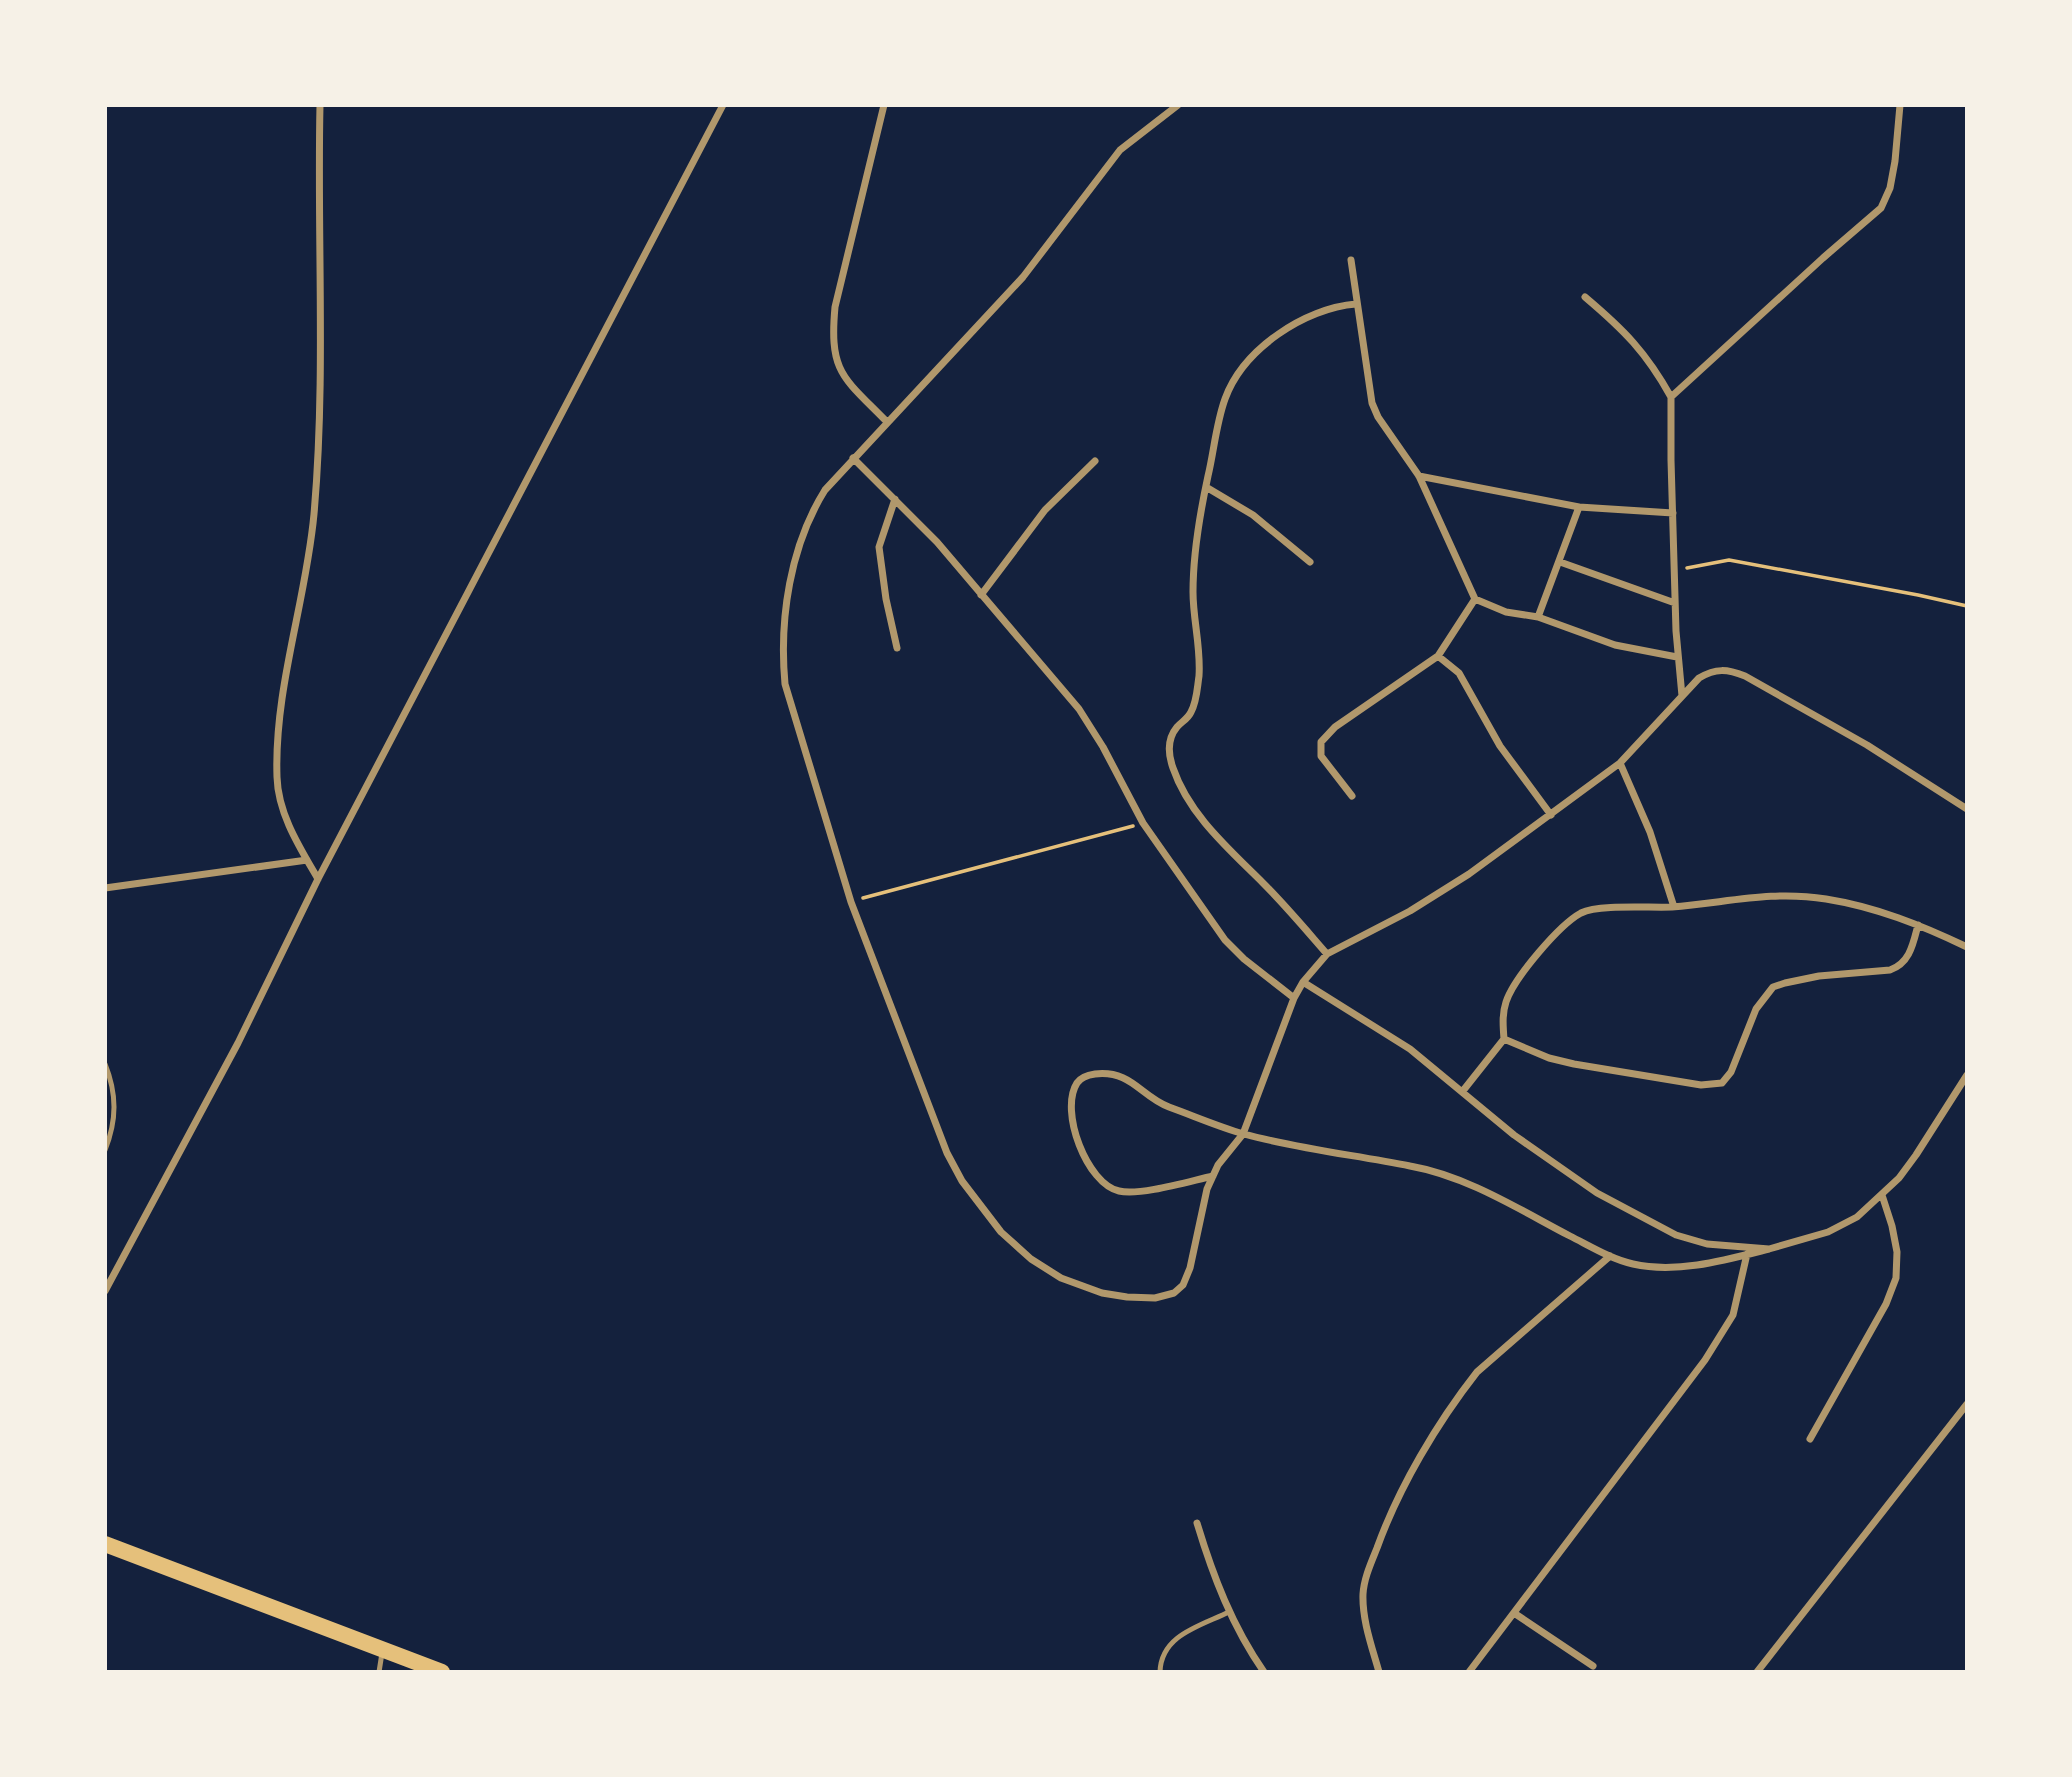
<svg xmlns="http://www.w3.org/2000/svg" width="2072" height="1777" viewBox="0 0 2072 1777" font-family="'Source Sans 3',sans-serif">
  <rect width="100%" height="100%" fill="#14213d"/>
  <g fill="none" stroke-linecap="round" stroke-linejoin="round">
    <path stroke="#e5c07b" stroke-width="3.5" d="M 1687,568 L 1729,560 L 1918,595 L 1967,606
      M 863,898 L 1133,826"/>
    <path stroke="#b1986c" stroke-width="5" d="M 105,1064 C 117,1094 117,1120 105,1150
      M 379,1672 L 382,1653
      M 1160,1672 C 1161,1635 1200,1626 1229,1612"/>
    <path stroke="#b1986c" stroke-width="7" d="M 884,105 L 835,307 C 829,373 843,377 887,422
      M 1178,105 L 1120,150 L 1023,277 L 825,490 C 790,546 779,619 785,684 L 851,902 L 947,1153 L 962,1181 L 1001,1232 L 1031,1259 L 1061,1278 L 1102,1293 L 1127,1297 L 1155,1298 L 1174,1293 L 1183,1285 L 1190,1268 L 1207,1189 L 1218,1165 L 1243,1134 L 1294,998 L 1303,982 L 1327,954 L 1410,911 L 1469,874 L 1620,763 L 1699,678 C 1716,668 1727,669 1745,676 L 1867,745 L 1967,809
      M 1351,260 L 1372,403 L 1378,417 L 1419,476 L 1475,599 L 1438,656 L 1335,727 L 1321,742 L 1321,756 L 1352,796
      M 1585,297 C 1624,330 1646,352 1671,397
      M 853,458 L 937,542 L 1079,709 L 1103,747 L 1143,823 L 1225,940 L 1244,959 L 1294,998
      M 1419,476 L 1579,507 L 1538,617
      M 1206,487 L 1253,515 L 1310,562
      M 895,499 L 879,547 L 886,599 L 897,648
      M 1579,507 L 1673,513
      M 1560,562 L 1675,603
      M 981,595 L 1045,510 L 1095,461
      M 1475,599 L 1506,612 L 1538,617 L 1615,645 L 1677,657
      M 1438,656 L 1459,673 L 1500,746 L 1551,815
      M 1682,696 L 1676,631 L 1671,460 L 1671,397 L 1823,258 L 1881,208 L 1890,188 L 1895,161 L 1900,105
      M 1620,763 L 1650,832 L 1674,907
      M 318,879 C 300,848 278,814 277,777 C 274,688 306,602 314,514 C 326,378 317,241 320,105
      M 105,888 L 307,860
      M 1327,954 C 1306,930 1286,906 1263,883 C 1229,849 1189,815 1173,768 C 1168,754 1167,739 1177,727 C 1181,722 1188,719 1191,712 C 1197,701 1197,689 1199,676 C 1201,647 1193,620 1193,592 C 1193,554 1200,513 1208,476 C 1214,451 1216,424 1225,399 C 1243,349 1305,308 1356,304
      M 1303,982 L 1410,1049 L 1514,1135 L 1597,1193 L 1676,1235 L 1707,1244 L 1769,1249 L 1828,1232 L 1857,1217 L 1899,1178 L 1916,1155 L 1967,1075
      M 1504,1039 L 1549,1058 L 1574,1064 L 1701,1085 L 1722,1083 L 1731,1072 L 1756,1009 L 1773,987 L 1785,983 L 1819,976 L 1890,970 C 1910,963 1913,944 1918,925
      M 1462,1092 L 1504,1039 C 1503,1026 1502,1014 1506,1002 C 1514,978 1559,925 1581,913 C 1599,904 1649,908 1672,907 C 1726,903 1770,890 1826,899 C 1876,907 1921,925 1967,947
      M 1213,1176 C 1190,1181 1140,1196 1119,1191 C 1087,1184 1059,1111 1077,1083 C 1081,1077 1088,1075 1095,1074 C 1132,1070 1140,1096 1169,1107 C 1194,1116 1219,1127 1244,1134 C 1299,1149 1355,1155 1410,1166 C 1467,1176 1520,1210 1570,1236 C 1590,1246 1611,1259 1633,1264 C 1677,1274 1726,1260 1769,1249
      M 105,1291 L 238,1043 L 318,879 L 723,105
      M 1810,1439 L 1886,1304 L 1896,1278 L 1897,1252 L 1892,1226 L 1882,1195
      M 1197,1523 C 1213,1576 1232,1626 1264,1672
      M 1514,1613 L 1593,1666
      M 1379,1672 C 1372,1647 1362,1620 1363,1594 C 1364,1578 1371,1563 1377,1548 C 1399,1487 1437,1423 1477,1372 L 1610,1256
      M 1469,1672 L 1705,1360 L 1733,1315 L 1747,1254
      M 1757,1672 L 1967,1404"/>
    <path stroke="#e5c07b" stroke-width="16" d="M 105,1544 L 442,1672"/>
  </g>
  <rect width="2072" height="1777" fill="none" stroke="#f6f1e7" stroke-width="214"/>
</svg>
